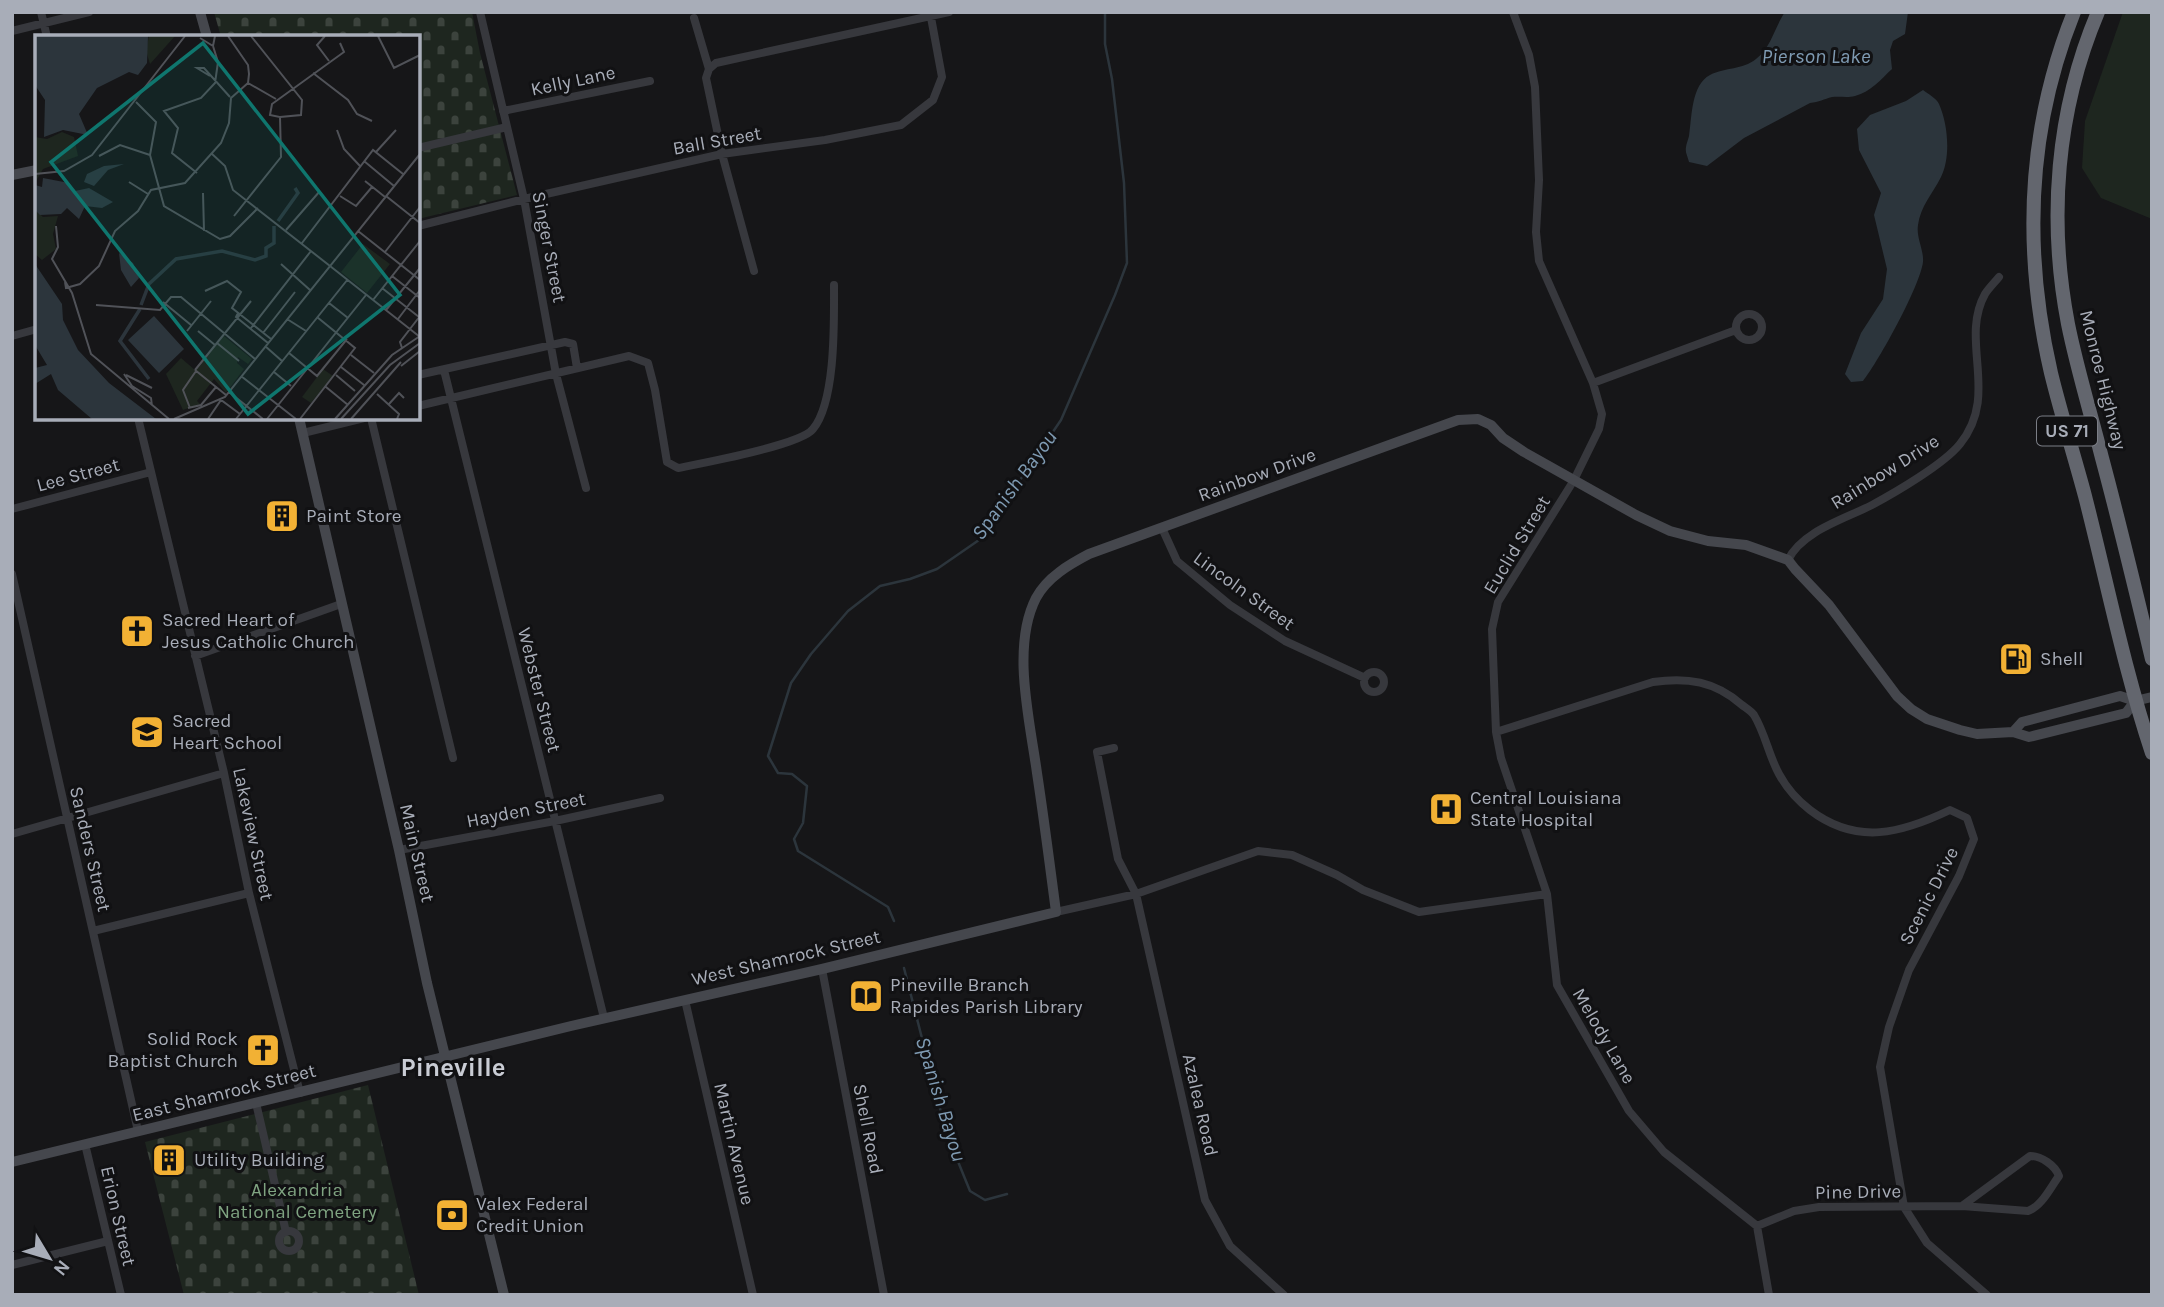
<svg xmlns="http://www.w3.org/2000/svg" width="2164" height="1307" viewBox="0 0 2164 1307" font-family="Karla,sans-serif">
  <defs>
    <pattern id="cemetery-stones" width="16" height="16" patternUnits="userSpaceOnUse" patternTransform="scale(1.75)"><rect width="16" height="16" fill="#1e261f"/><path d="M2 7V4a2 2 0 0 1 4 0v3zM10 15v-3a2 2 0 0 1 4 0v3z" fill="#3c433d"/></pattern>
  </defs>
  <rect width="100%" height="100%" fill="#161618"/>
  <path fill="url(#cemetery-stones)" d="M 214,12 L 472,12 L 480,53 L 517,195 L 418,219 L 418,37 L 221,37 Z
    M 368,1085 L 419,1295 L 184,1295 L 145,1142 Z"/>
  <path fill="#1e261f" d="M 2123,12 L 2152,12 L 2152,219 L 2101,198 L 2082,168 L 2085,121 Z"/>
  <path fill="#2c353c" d="M 1785,12 L 1908,12 L 1905,34 L 1893,41 L 1890,50 L 1892,69 C 1881,79 1871,92 1855,96 C 1847,98 1840,96 1832,97 C 1824,99 1819,102 1810,103 L 1744,138 L 1707,166 L 1689,162 C 1689,161 1686,153 1686,152 C 1685,147 1688,140 1689,136 C 1692,117 1691,85 1710,75 C 1726,67 1742,70 1756,59 C 1772,46 1774,28 1785,12 Z
    M 1923,90 C 1928,94 1936,98 1939,104 C 1948,124 1951,157 1941,177 C 1933,193 1920,207 1918,225 C 1916,238 1924,250 1923,262 C 1920,286 1879,361 1863,381 L 1851,382 L 1845,374 L 1861,333 L 1883,299 L 1887,269 L 1874,215 L 1881,193 L 1859,150 L 1857,129 L 1870,115 L 1906,101 Z"/>
  <g fill="none" stroke-linecap="round" stroke-linejoin="round">
    <path stroke="#2c353c" stroke-width="2.5" d="M 894,921 L 888,907 L 798,851 L 794,839 L 803,823 L 807,786 L 792,774 L 778,773 L 768,756 L 791,683 L 811,654 L 848,611 L 880,586 L 910,579 L 937,569 L 979,540 L 1061,420 L 1115,295 L 1127,263 L 1124,183 L 1112,79 L 1105,44 L 1105,12
      M 904,968 L 946,1132 L 970,1191 L 985,1200 L 1007,1194"/>
    <path stroke="#37383d" stroke-width="8" d="M 41,12 L 47,37
      M 480,12 L 524,199 L 556,374 L 586,488
      M 1513,12 L 1529,55 L 1535,87 L 1539,180 L 1536,232 L 1539,261 L 1593,383 L 1602,414 L 1599,429 L 1574,480 L 1498,602 L 1492,629 L 1496,732 L 1501,758 L 1547,894 L 1557,985 L 1629,1111 L 1664,1152 L 1757,1226 L 1769,1295
      M 694,18 L 709,69 L 706,78 L 722,154 L 754,271
      M 12,31 L 89,12
      M 709,69 L 716,63 L 949,12
      M 503,111 L 650,81
      M 418,148 L 507,127
      M 418,226 L 524,199 L 722,154 L 825,140 L 901,125 L 933,100 L 942,77 L 930,12
      M1736 327a13 13 0 1 1 26 0a13 13 0 1 1-26 0Z
      M 12,336 L 37,329
      M 444,370 L 604,1018
      M 418,375 L 565,342 L 573,344 L 577,368
      M 1593,383 L 1736,330
      M 418,406 L 629,356 L 648,363 L 655,390 L 667,462 L 678,468 C 703,463 801,445 813,429 C 836,401 834,321 834,285
      M 138,418 L 224,773 L 249,893 L 300,1093
      M 371,418 L 453,758
      M 303,433 L 364,418
      M 12,509 L 151,472
      M 1162,528 L 1177,561 L 1230,605 L 1285,641 L 1365,678
      M 1788,560 C 1802,531 1845,519 1872,505 C 1896,492 1944,464 1960,444 C 2000,395 1959,341 1985,294 C 1989,288 1995,282 1999,277
      M 12,574 L 138,1131
      M 195,656 L 341,604
      M1364 682a10 10 0 1 1 20 0a10 10 0 1 1-20 0Z
      M 1496,732 L 1653,682 C 1687,677 1715,681 1742,705 C 1746,708 1751,711 1754,715 C 1765,733 1769,756 1779,774 C 1787,789 1797,800 1810,810 C 1857,846 1902,833 1950,810 L 1967,818 L 1974,839 L 1959,876 L 1909,970 L 1889,1027 L 1880,1067 L 1904,1207 L 1927,1243 L 1987,1295
      M 1114,748 L 1097,752 L 1118,859 L 1136,894 L 1205,1200 L 1230,1246 L 1284,1295
      M 12,834 L 224,773
      M 399,850 L 555,821 L 660,798
      M 1056,912 L 1136,894 L 1258,851 L 1292,855 L 1337,875 L 1363,890 L 1419,912 L 1547,894
      M 93,931 L 249,893
      M 822,969 L 884,1295
      M 685,1000 L 753,1295
      M 256,1103 L 286,1232
      M 85,1144 L 121,1295
      M 1757,1226 L 1794,1211 L 1819,1207 L 1962,1206 L 2028,1211 C 2042,1206 2050,1188 2059,1176 C 2055,1165 2041,1156 2030,1156 L 1962,1206
      M279 1241a10 10 0 1 1 20 0a10 10 0 1 1-20 0Z
      M 12,1265 L 108,1241"/>
    <path stroke="#45474d" stroke-width="10" d="M 200,12 L 207,37
      M 12,175 L 37,170
      M 299,418 L 399,850 L 427,983 L 504,1295
      M 2013,732 L 2022,722 L 2120,696 L 2135,701 L 2152,697
      M 12,1162 L 571,1026 L 822,969 L 1056,912 C 1050,866 1044,819 1037,773 C 1030,721 1011,647 1036,598 C 1047,577 1070,564 1089,554 L 1458,420 L 1478,419 L 1491,425 L 1503,438 L 1524,452 L 1636,515 L 1670,531 L 1708,541 L 1746,545 L 1788,560 L 1795,569 L 1829,605 L 1897,696 L 1911,709 L 1927,719 L 1960,730 L 1977,734 L 2013,732 L 2029,737 L 2126,713 L 2135,701"/>
    <path stroke="#63666e" stroke-width="14" d="M 2074,12 C 2027,129 2023,251 2051,373 C 2061,414 2074,455 2085,496 C 2107,582 2124,669 2152,753
      M 2098,12 C 2056,111 2048,220 2068,324 C 2077,369 2091,414 2102,458 C 2120,525 2136,592 2152,659"/>
  </g>
  <defs>
    <g id="building-square" transform="scale(1.75)"><rect x="-9" y="-9" width="18" height="18" rx="4" fill="#f2b134" stroke="#111113"/><path d="M-4-6H4V6H1V3H-1V6H-4ZM-2.5-4.3h1.7v1.8h-1.7ZM.8-4.3h1.7v1.8H.8ZM-2.5-1h1.7V.8h-1.7ZM.8-1h1.7V.8H.8Z" fill="#111"/></g>
    <g id="church-square" transform="scale(1.75)"><rect x="-9" y="-9" width="18" height="18" rx="4" fill="#f2b134" stroke="#111113"/><path d="M-1.2-6h2.4v3.5h3.3v2.4h-3.3V6h-2.4V-.1h-3.3v-2.4h3.3Z" fill="#111"/></g>
    <g id="fuel-square" transform="scale(1.75)"><rect x="-9" y="-9" width="18" height="18" rx="4" fill="#f2b134" stroke="#111113"/><path d="M-5.5-6h7V0h2V4h1.3V-2.5L3-4.5l.8-.8L6-3V5H2.5V1h-1V6h-7ZM-4.2-4.7v3.2H.2V-4.7Z" fill="#111"/></g>
    <g id="school-square" transform="scale(1.75)"><rect x="-9" y="-9" width="18" height="18" rx="4" fill="#f2b134" stroke="#111113"/><path d="M0-5L7-2L0 1L-7-2ZM-4 1L0 2.5L4 1V4Q0 6-4 4Z" fill="#111"/></g>
    <g id="hospital-square" transform="scale(1.75)"><rect x="-9" y="-9" width="18" height="18" rx="4" fill="#f2b134" stroke="#111113"/><path d="M-5-5h3v3.5h4V-5h3V5h-3V1.5h-4V5h-3Z" fill="#111"/></g>
    <g id="library-square" transform="scale(1.75)"><rect x="-9" y="-9" width="18" height="18" rx="4" fill="#f2b134" stroke="#111113"/><path d="M-6-4Q-3-5.5-.7-3.5V5Q-3 3-6 4ZM6-4Q3-5.5 .7-3.5V5Q3 3 6 4Z" fill="#111"/></g>
    <g id="bank-square" transform="scale(1.75)"><rect x="-9" y="-9" width="18" height="18" rx="4" fill="#f2b134" stroke="#111113"/><path d="M-6-4H6V4H-6ZM0-2.3a2.3 2.3 0 1 0 0 4.6a2.3 2.3 0 1 0 0-4.6Z" fill="#111"/></g>
  </defs>
  <g fill-rule="evenodd">
    <use href="#building-square" x="282" y="516"/>
    <use href="#church-square" x="137" y="631"/>
    <use href="#fuel-square" x="2016" y="659"/>
    <use href="#school-square" x="147" y="732"/>
    <use href="#hospital-square" x="1446" y="809"/>
    <use href="#library-square" x="866" y="996"/>
    <use href="#church-square" x="263" y="1050"/>
    <use href="#building-square" x="169" y="1160"/>
    <use href="#bank-square" x="452" y="1215"/>
  </g>
  <g text-anchor="middle" dominant-baseline="central" stroke-width="6" stroke-linejoin="round" paint-order="stroke">
    <rect fill="#111113" stroke="#7b7e86" stroke-width="2" x="2037" y="416.5" width="60" height="29" rx="5"/>
    <g font-size="18" font-weight="bold" fill="#a8adb8">
      <text x="2067" y="431">US 71</text>
    </g>
    <g font-size="19" fill="#a8adb8" stroke="#111113">
      <text transform="translate(573 81) rotate(-12)">Kelly Lane</text>
      <text transform="translate(717 141) rotate(-10)">Ball Street</text>
      <text transform="translate(549 247) rotate(79)">Singer Street</text>
      <text transform="translate(2103 380) rotate(76)">Monroe Highway</text>
      <text transform="translate(1885 472) rotate(-32)">Rainbow Drive</text>
      <text transform="translate(78 475) rotate(-15)">Lee Street</text>
      <text transform="translate(1257 475) rotate(-20)">Rainbow Drive</text>
      <text transform="translate(1517 545) rotate(-59)">Euclid Street</text>
      <text transform="translate(1244 591) rotate(36)">Lincoln Street</text>
      <text transform="translate(539 690) rotate(76)">Webster Street</text>
      <text transform="translate(526 810) rotate(-11)">Hayden Street</text>
      <text transform="translate(253 834) rotate(78)">Lakeview Street</text>
      <text transform="translate(90 849) rotate(77)">Sanders Street</text>
      <text transform="translate(417 853) rotate(77)">Main Street</text>
      <text transform="translate(1929 896) rotate(-63)">Scenic Drive</text>
      <text transform="translate(786 958) rotate(-13)">West Shamrock Street</text>
      <text transform="translate(1604 1036) rotate(60)">Melody Lane</text>
      <text transform="translate(224 1093) rotate(-14)">East Shamrock Street</text>
      <text transform="translate(1200 1105) rotate(77)">Azalea Road</text>
      <text transform="translate(868 1129) rotate(79)">Shell Road</text>
      <text transform="translate(734 1144) rotate(77)">Martin Avenue</text>
      <text transform="translate(1858 1192) rotate(-1)">Pine Drive</text>
      <text transform="translate(118 1216) rotate(77)">Erion Street</text>
    </g>
    <g font-size="19" fill="#a8adb8" stroke="#111113" text-anchor="start">
      <text x="306" y="516">Paint Store</text>
      <text x="162" y="620">Sacred Heart of<tspan x="162" dy="22">Jesus Catholic Church</tspan></text>
      <text x="2040" y="659">Shell</text>
      <text x="172" y="721">Sacred<tspan x="172" dy="22">Heart School</tspan></text>
      <text x="1470" y="798">Central Louisiana<tspan x="1470" dy="22">State Hospital</tspan></text>
      <text x="890" y="985">Pineville Branch<tspan x="890" dy="22">Rapides Parish Library</tspan></text>
      <text x="238" y="1039" text-anchor="end">Solid Rock<tspan x="238" dy="22">Baptist Church</tspan></text>
      <text x="194" y="1160">Utility Building</text>
      <text x="476" y="1204">Valex Federal<tspan x="476" dy="22">Credit Union</tspan></text>
    </g>
    <g font-size="19" fill="#7fa381" stroke="#111113">
      <text x="297" y="1190">Alexandria<tspan x="297" dy="22">National Cemetery</tspan></text>
    </g>
    <g font-size="21" font-style="italic" fill="#7f9bb3" stroke="#111113">
      <text x="1816" y="56">Pierson Lake</text>
      <text transform="translate(1014 485) rotate(-54)">Spanish Bayou</text>
      <text transform="translate(941 1099) rotate(73)">Spanish Bayou</text>
    </g>
    <g font-size="26" font-weight="bold" fill="#c9ccd4" stroke="#111113">
      <text x="453" y="1067">Pineville</text>
    </g>
  </g>
  <g transform="translate(35 35)">
    <rect width="385" height="385" fill="#161618"/>
    <path d="M 328,209 L 355,229 L 332,258 L 306,237 ZM 189,301 L 217,324 L 213,329 L 203,322 L 202,328 L 209,334 L 191,358 L 179,344 L 162,366 L 165,369 L 148,375 L 131,339 L 146,323 L 160,335 ZM 288,334 L 298,341 L 276,368 L 267,362 Z" fill="#1e261f"/>
    <path d="M 114,1 L 140,1 L 115,29 L 111,16 ZM 27,97 L 39,102 L 43,121 L 8,134 L 0,148 L 0,102 L 12,104 ZM 0,175 L 8,182 L 23,181 L 18,199 L 21,214 L 7,225 L 0,219 Z" fill="#1e261f"/>
    <path d="M 0,1 L 113,1 L 112,28 L 103,40 L 94,37 L 62,53 L 44,79 L 53,100 L 28,95 L 9,102 L 10,65 L 0,50 ZM 89,129 L 73,135 L 59,151 L 49,147 L 52,139 L 69,131 ZM 8,143 L 34,148 L 40,156 L 54,153 L 78,167 L 67,173 L 50,171 L 44,184 L 32,173 L 26,179 L 5,180 L 0,175 L 0,150 L 7,152 ZM 84,218 L 98,228 L 104,243 L 96,252 L 86,235 ZM 0,229 L 27,269 L 28,285 L 43,315 L 74,348 L 121,384 L 57,384 L 23,355 L 16,339 L 0,349 L 0,333 L 12,330 L 0,310 ZM 119,281 L 149,314 L 124,338 L 93,305 Z" fill="#2c353c"/>
    <path fill="none" stroke="#2c353c" stroke-width="3.5" d="M 243,186 L 263,158 L 260,153M 106,270 L 114,249 L 141,224 L 187,216 L 220,225 L 231,221 L 231,213 L 239,208 L 239,191M 105,274 L 85,306 L 114,344"/>
    <path fill="none" stroke="#505258" stroke-width="2" d="M 216,1 L 267,65 L 266,80 L 245,82M 290,1 L 282,10 L 294,26M 343,1 L 359,33 L 385,20M 165,3 L 178,11 L 180,1M 278,38 L 313,65 L 322,79 L 337,86M 175,41 L 162,33 L 169,33 L 195,62M 213,48 L 241,64M 101,67 L 121,87 L 115,120 L 129,171 L 185,204 L 195,201 L 223,173M 302,95 L 309,114 L 325,131M 341,117 L 361,95M 176,118 L 190,131 L 198,155 L 295,231M 64,121 L 85,110 L 115,120M 329,126 L 359,151M 162,138 L 137,118 L 143,93 L 129,76 L 166,63 L 180,48 L 183,27 L 178,11M 0,139 L 29,136 L 57,120 L 150,1M 330,146 L 350,162M 94,147 L 113,159M 168,158 L 169,196M 305,161 L 321,171 L 337,152M 351,161 L 385,188M 199,181 L 246,122 L 245,82 L 235,80 L 237,69 L 309,17 L 305,8M 21,191 L 23,212 L 17,224 L 37,258 L 56,319 L 134,384M 251,195 L 285,156M 323,196 L 385,245M 267,208 L 338,115 L 368,139M 350,217 L 385,172M 246,229 L 275,255M 295,231 L 385,302M 357,241 L 385,263M 30,247 L 31,253 L 45,249 L 64,231 L 80,196 L 103,176 L 116,155 L 150,148 L 186,108 L 194,88 L 196,63 L 213,48 L 214,39 L 213,30 L 193,1M 347,253 L 384,282M 170,256 L 192,246 L 206,257 L 197,273 L 236,304M 338,265 L 385,206M 128,267 L 156,290M 294,268 L 313,283M 61,270 L 125,275 L 136,262 L 146,262 L 220,324M 351,275 L 385,233M 203,278 L 201,282 L 233,308M 252,284 L 271,296M 363,284 L 385,255M 216,293 L 276,216M 152,296 L 176,266M 163,296 L 180,310M 228,298 L 260,257M 182,308 L 204,326M 230,311 L 247,326M 367,313 L 365,307 L 385,281M 254,318 L 282,341 L 312,304M 316,320 L 339,338M 366,331 L 385,316M 306,332 L 329,350M 160,335 L 216,266M 160,335 L 191,360M 239,337 L 256,351M 89,339 L 97,351 L 116,363 L 117,371M 91,340 L 117,353M 301,340 L 320,356M 206,341 L 261,384M 291,352 L 313,370M 194,357 L 228,384M 342,359 L 364,379 L 362,384M 354,369 L 364,358 L 369,363M 153,373 L 166,370 L 181,352M 155,373 L 148,355 L 161,336M 139,384 L 190,362 L 385,119M 173,384 L 186,365 L 205,379M 201,384 L 313,244M 232,384 L 331,260M 265,384 L 320,313 L 282,282M 300,384 L 357,320 L 385,301M 306,384 L 355,330 L 385,308M 316,384 L 366,327"/>
    <path fill="#0f766e" fill-opacity="0.15" stroke="#0f766e" stroke-width="3.5" d="M 168,8 L 365,260 L 213,379 L 16,127 Z"/>
    <rect width="385" height="385" fill="none" stroke="#a8adb8" stroke-width="3.5"/>
  </g>
  <rect width="2164" height="1307" fill="none" stroke="#a8adb8" stroke-width="28"/>
  <g transform="translate(49 1258) rotate(128)" stroke="#111113" stroke-width="5" paint-order="stroke">
  <path d="M0-5L12 26L0 18L-12 26Z" fill="#a8adb8"/>
  <text y="-10" font-size="19" font-weight="bold" text-anchor="middle" fill="#a8adb8">N</text>
  </g>
</svg>
